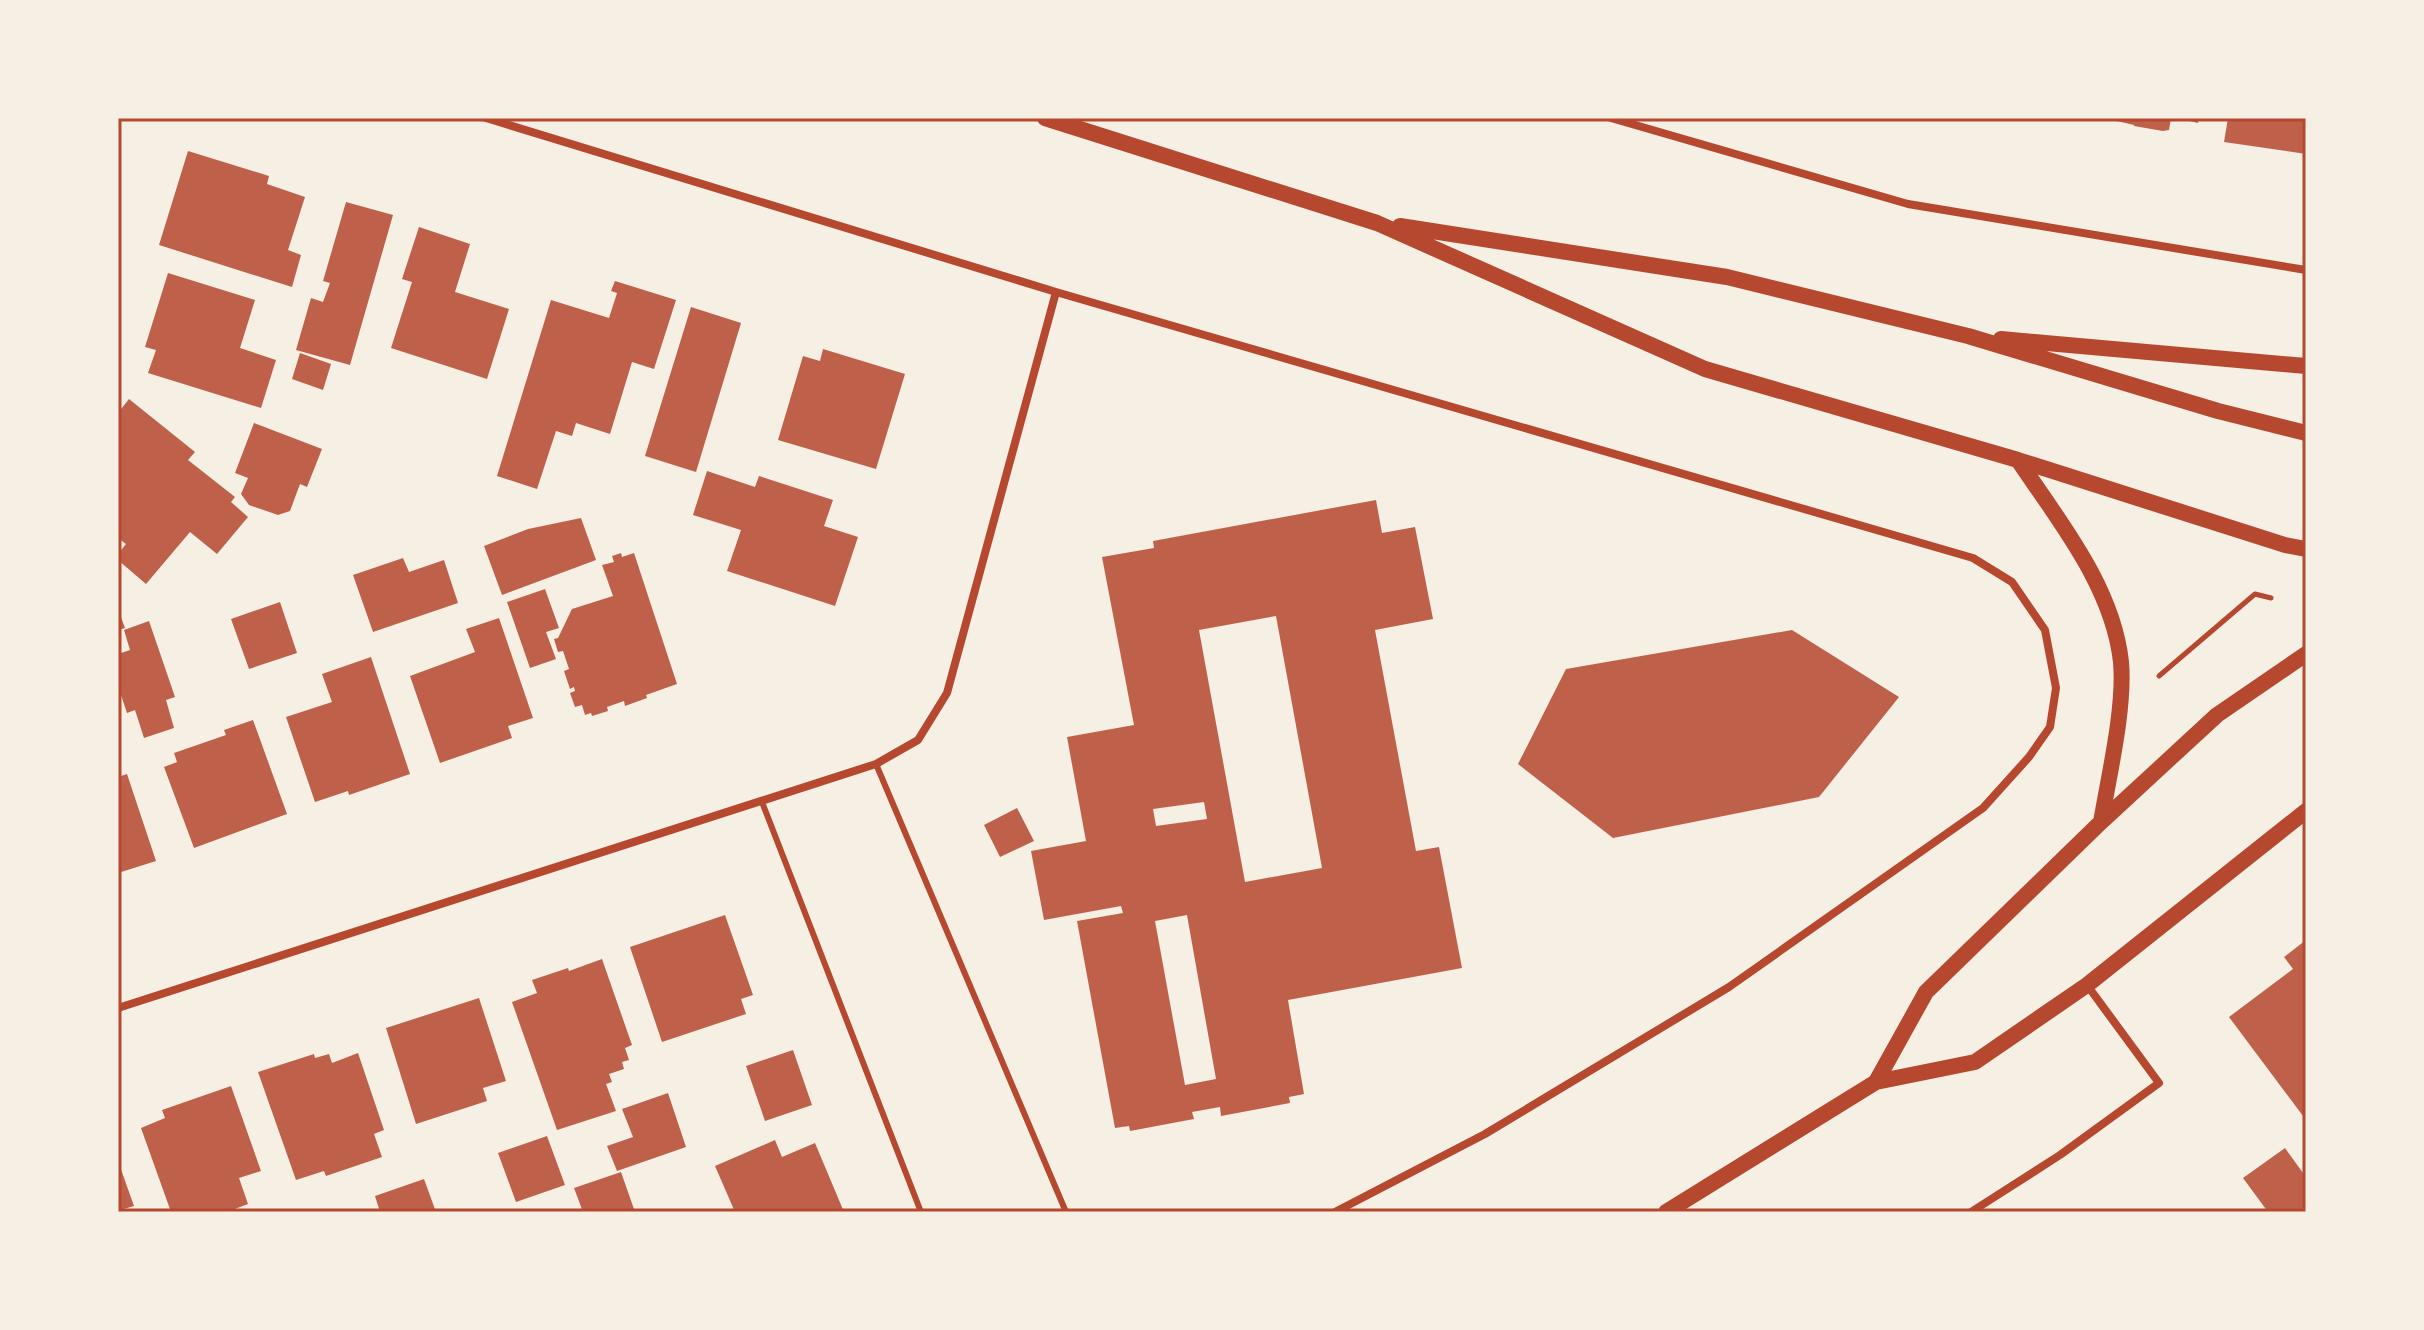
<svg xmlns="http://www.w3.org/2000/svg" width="2424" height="1330" viewBox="0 0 2424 1330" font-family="'Roboto Serif',serif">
  <rect width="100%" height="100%" fill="#f6efe4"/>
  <path fill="#bf614a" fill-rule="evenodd" d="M 2104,118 L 2171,118 L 2169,130 L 2163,131 L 2134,126 L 2134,125 Z
    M 2177,118 L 2199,118 L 2198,123 Z
    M 2228,118 L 2306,118 L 2306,154 L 2224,142 Z
    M 188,151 L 269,176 L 267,184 L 305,197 L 288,250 L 301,255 L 292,287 L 159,245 Z
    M 346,202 L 393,215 L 350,365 L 296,350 L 311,298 L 323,302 L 330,283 L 323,281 Z
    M 419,227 L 470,244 L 455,292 L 509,309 L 487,379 L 391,348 L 412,282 L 402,279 Z
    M 168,273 L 255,300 L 240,348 L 276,360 L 261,408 L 148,373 L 156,350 L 145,347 Z
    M 615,281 L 676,300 L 654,369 L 632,362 L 610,434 L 576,423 L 572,436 L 556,431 L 537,489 L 497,476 L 551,300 L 609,318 L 617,293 L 611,291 Z
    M 691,307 L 741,323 L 696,472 L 645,456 Z
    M 823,349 L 905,374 L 876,469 L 778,440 L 803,356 L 820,361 Z
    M 300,353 L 331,364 L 323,390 L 292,379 Z
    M 129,399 L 195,452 L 188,460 L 235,497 L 231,502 L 248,517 L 217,554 L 190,532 L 146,584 L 118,560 L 118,554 L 126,544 L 118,538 L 118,413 Z
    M 254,423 L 322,449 L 307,487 L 300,484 L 290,511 L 278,515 L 249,505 L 241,494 L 248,478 L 235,473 Z
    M 707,471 L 755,487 L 759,476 L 833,500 L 824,526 L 858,537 L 835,606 L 727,571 L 741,530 L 693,515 Z
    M 1376,500 L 1382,533 L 1415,527 L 1433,619 L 1375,630 L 1416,851 L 1439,847 L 1462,968 L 1288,1000 L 1304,1094 L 1289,1097 L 1290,1103 L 1221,1116 L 1220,1107 L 1192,1112 L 1194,1119 L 1130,1131 L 1129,1126 L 1115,1128 L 1077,921 L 1123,913 L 1121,906 L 1044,920 L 1031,851 L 1086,841 L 1067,737 L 1134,725 L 1102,557 L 1154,548 L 1153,541 ZM 1276,616 L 1322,868 L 1245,882 L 1199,630 ZM 1204,802 L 1207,819 L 1156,826 L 1153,809 ZM 1187,915 L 1216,1079 L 1185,1085 L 1155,921 Z
    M 581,518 L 596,560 L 502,595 L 484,546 L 528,529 Z
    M 621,553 L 622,557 L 634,553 L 677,684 L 646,695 L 647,698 L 625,706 L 624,701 L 607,707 L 608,711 L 592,716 L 591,713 L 585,715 L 582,705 L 575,707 L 570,693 L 575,691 L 574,687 L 570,689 L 564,671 L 569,669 L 563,651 L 558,652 L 554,639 L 558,638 L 572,609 L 613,596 L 602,565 L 614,562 L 612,556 Z
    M 403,558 L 409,572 L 444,560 L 458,603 L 373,632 L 353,575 Z
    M 545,589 L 559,628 L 546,632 L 556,659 L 530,668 L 507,602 Z
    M 280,602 L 297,653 L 249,669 L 231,619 Z
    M 118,609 L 125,628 L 118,630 Z
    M 499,618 L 533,718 L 508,726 L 512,738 L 440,763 L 410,676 L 475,652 L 466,629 Z
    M 149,621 L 175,697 L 166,700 L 174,728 L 144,738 L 135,710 L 127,713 L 118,686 L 118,654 L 130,650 L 124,630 Z
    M 1792,630 L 1899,697 L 1819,797 L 1613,838 L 1518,764 L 1566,669 Z
    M 371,657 L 410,774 L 349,795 L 348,791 L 315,802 L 286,717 L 332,702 L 322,674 Z
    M 253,720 L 287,814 L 194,848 L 164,767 L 177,762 L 174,753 L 226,735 L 224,730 Z
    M 127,774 L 156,861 L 118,873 L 118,777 Z
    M 1017,808 L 1034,841 L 1000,857 L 984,825 Z
    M 725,915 L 753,995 L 741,999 L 746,1014 L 662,1042 L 630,947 Z
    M 2306,940 L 2306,1120 L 2229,1017 L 2293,969 L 2284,957 Z
    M 602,959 L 632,1045 L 625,1048 L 629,1060 L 622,1062 L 624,1069 L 609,1074 L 612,1082 L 606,1084 L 616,1111 L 557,1130 L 512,1002 L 537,993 L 532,980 L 568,968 L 569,971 Z
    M 479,998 L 506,1081 L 483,1088 L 487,1101 L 416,1124 L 386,1028 Z
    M 793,1050 L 812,1105 L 765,1121 L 746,1066 Z
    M 358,1053 L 384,1130 L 374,1134 L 382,1157 L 326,1176 L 324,1171 L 296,1180 L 258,1072 L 314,1054 L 315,1058 L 329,1054 L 332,1063 Z
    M 231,1086 L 261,1171 L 239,1178 L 248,1204 L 227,1212 L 171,1212 L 141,1128 L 165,1118 L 162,1110 Z
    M 668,1093 L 686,1147 L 617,1171 L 607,1146 L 633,1137 L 622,1109 Z
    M 547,1136 L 565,1185 L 516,1202 L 498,1153 Z
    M 775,1140 L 782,1157 L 815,1143 L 844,1212 L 744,1212 L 743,1210 L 735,1212 L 715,1166 Z
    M 2285,1148 L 2306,1177 L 2306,1212 L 2268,1212 L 2243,1178 Z
    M 118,1161 L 134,1206 L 124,1209 L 125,1212 L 118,1212 Z
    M 621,1172 L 635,1212 L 583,1212 L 574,1188 Z
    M 424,1179 L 436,1212 L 380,1212 L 375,1196 Z"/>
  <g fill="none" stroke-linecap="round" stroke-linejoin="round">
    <path stroke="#b5482f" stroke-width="5" d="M 2159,676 L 2255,594 L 2271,598"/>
    <path stroke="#b5482f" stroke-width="6" d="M 876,764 L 1066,1212
      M 762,802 L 921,1212"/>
    <path stroke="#b5482f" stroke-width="8" d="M 486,118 L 1056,292 L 1973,558 L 2012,582 L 2045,630 L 2056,688 L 2050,727 L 2029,757 L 1983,808 L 1729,987 L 1485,1134 L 1335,1212
      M 1611,118 L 1908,204 L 2306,270
      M 118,1008 L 876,764 L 918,740 L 947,693 L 1056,292
      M 1971,1212 L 2060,1155 L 2159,1083 L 2087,985"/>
    <path stroke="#b5482f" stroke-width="16" d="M 1045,118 L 1377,223 L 1705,369 L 2018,460 L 2285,545 L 2306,549
      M 1400,226 L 1727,277 L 1968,336 L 2218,411 L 2306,433
      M 2001,339 L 2306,366
      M 2018,460 C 2059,521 2113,587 2121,662 C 2125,708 2109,775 2101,822
      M 1876,1082 L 1926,992 L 2101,822 L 2217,715 L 2306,654
      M 1666,1212 L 1876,1082 L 1975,1062 L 2087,985 L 2306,811"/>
  </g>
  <rect width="2424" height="1330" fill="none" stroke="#f6efe4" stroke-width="240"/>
  <rect x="120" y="120" width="2184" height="1090" fill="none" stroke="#b5482f" stroke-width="3"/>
</svg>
